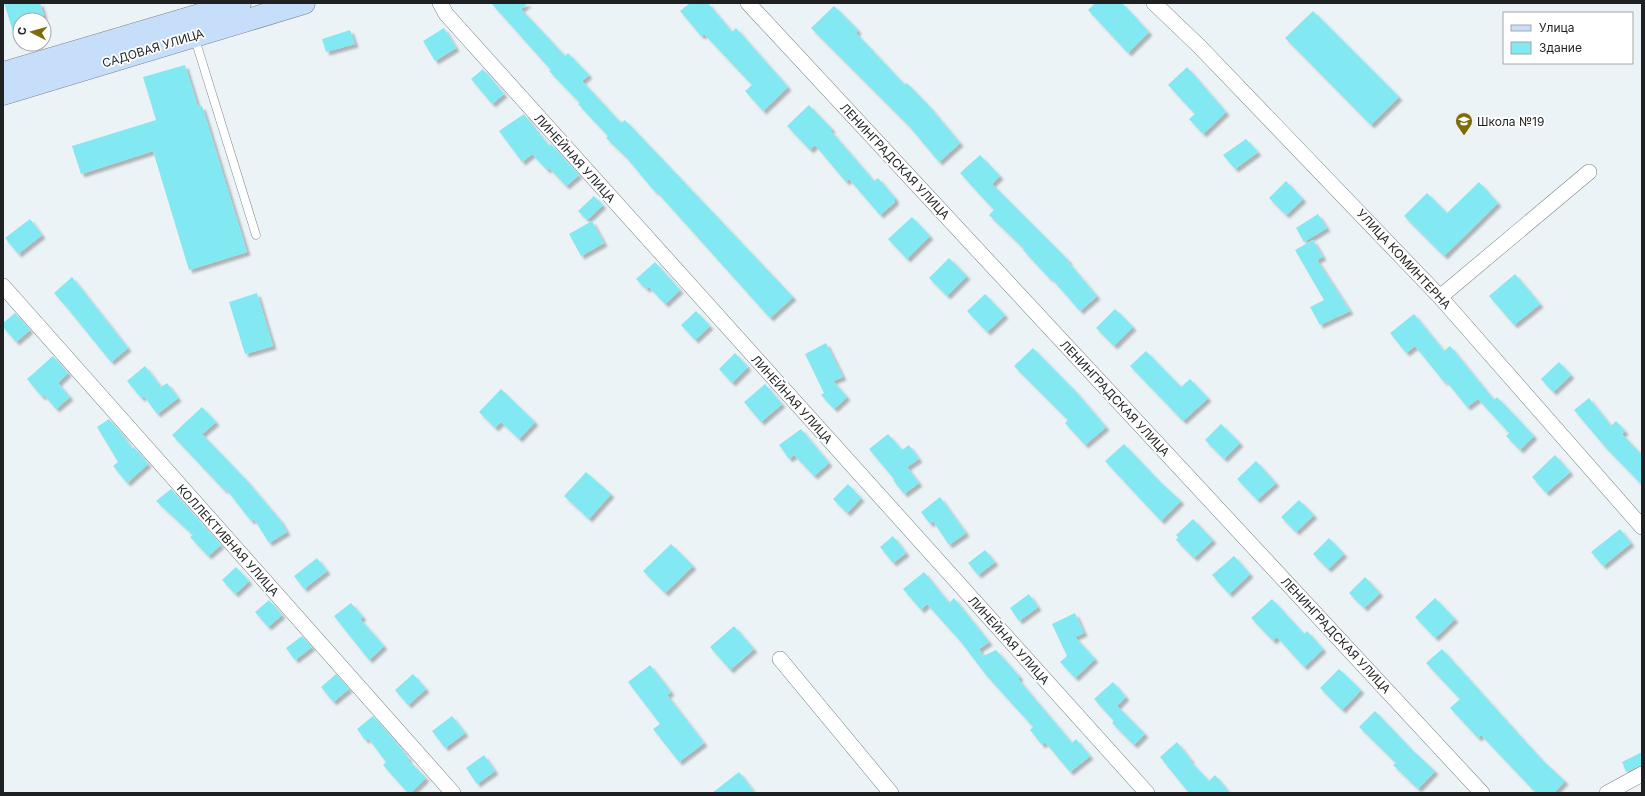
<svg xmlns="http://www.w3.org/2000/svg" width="1645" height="796" viewBox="0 0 1645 796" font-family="Inter,sans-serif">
  <defs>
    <filter id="shadow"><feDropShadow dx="3.5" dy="3.5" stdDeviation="1" flood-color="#0004"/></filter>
  </defs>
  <rect width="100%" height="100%" fill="#ecf3f7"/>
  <path fill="#82e9f2" filter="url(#shadow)" d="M 4,3 L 40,3 L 44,16 L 31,20 L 20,20 L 20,43 L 17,44 Z
    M 491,3 L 528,3 L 521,9 L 565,56 L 568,53 L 589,75 L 582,81 L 621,123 L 625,120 L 793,297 L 770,318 L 656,191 L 655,192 L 626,157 L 606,138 L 608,136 L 578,104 L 580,103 L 549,71 L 551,70 Z
    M 690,3 L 708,3 L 732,32 L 736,28 L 788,87 L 763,111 L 745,91 L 752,85 L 704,34 L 701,36 L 680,11 Z
    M 1095,3 L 1122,3 L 1149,32 L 1128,53 L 1088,10 Z
    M 834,6 L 858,30 L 856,33 L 905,85 L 907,83 L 928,105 L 960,143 L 939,162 L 908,125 L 811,28 Z
    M 1313,11 L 1399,97 L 1371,125 L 1285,38 Z
    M 444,28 L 456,48 L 435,61 L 423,41 Z
    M 350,30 L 355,44 L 326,52 L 322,39 Z
    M 185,65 L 198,107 L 202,106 L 247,252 L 189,270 L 153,151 L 81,174 L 72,146 L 156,120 L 143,77 Z
    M 1187,67 L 1226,112 L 1203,134 L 1189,119 L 1195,114 L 1168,85 Z
    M 483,69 L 504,94 L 492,104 L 471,79 Z
    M 809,105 L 832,129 L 830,130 L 874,181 L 878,178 L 895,198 L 895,202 L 880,215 L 849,179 L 846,182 L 815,145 L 810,150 L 787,126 Z
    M 524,114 L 549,146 L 551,144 L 579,175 L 566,186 L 549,168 L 547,170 L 532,154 L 522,162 L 499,131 Z
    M 1246,139 L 1258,152 L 1235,169 L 1223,155 Z
    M 980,155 L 1000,176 L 992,184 L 1069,261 L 1068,262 L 1097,296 L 1080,311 L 1051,278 L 1050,279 L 1023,250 L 1024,249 L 989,215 L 994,210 L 960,173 Z
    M 1286,181 L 1303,199 L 1286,215 L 1269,198 Z
    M 1479,182 L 1498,203 L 1444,256 L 1404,216 L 1427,193 L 1447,213 Z
    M 594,196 L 603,205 L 587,220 L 578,211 Z
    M 1318,214 L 1327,228 L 1304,242 L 1296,228 Z
    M 912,217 L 930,236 L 907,259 L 888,239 Z
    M 30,219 L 42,235 L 18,254 L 5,238 Z
    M 592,221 L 604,243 L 581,256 L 569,234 Z
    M 1313,240 L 1323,257 L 1317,260 L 1350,311 L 1320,325 L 1310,307 L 1324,300 L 1295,250 Z
    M 949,258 L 967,276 L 947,296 L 929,278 Z
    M 655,262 L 680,290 L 665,304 L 649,287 L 646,289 L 636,279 Z
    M 1515,274 L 1540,304 L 1514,325 L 1489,296 Z
    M 72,277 L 128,348 L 111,362 L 68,309 L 54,293 Z
    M 257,293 L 273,346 L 245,354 L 229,302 Z
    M 985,294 L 1005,315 L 987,332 L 967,311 Z
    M 1115,309 L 1133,327 L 1114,346 L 1096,328 Z
    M 696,311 L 710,326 L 695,340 L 681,325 Z
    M 15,313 L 30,330 L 16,342 L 3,327 L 3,323 Z
    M 1414,314 L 1444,351 L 1450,346 L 1494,400 L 1497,397 L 1534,436 L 1520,450 L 1506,436 L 1509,433 L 1478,399 L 1467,407 L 1446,381 L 1444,382 L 1415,346 L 1406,353 L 1390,333 Z
    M 826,343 L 843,377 L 833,381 L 847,397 L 834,409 L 821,395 L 824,393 L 805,354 Z
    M 1033,348 L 1076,392 L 1106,427 L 1085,445 L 1065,423 L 1068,420 L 1014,366 Z
    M 1146,351 L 1181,387 L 1190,379 L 1208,398 L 1183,421 L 1130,366 Z
    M 735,353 L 748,367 L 732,383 L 719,369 Z
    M 53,356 L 68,373 L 58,383 L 70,397 L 56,409 L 44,395 L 42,397 L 27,379 Z
    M 1559,362 L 1571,375 L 1553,392 L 1541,379 Z
    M 145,366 L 161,387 L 167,383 L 178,398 L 157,414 L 144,396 L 141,398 L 127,381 Z
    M 765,384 L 782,404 L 761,422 L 744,402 Z
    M 501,389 L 535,422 L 519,439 L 501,422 L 495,428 L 479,412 Z
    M 1589,398 L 1611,426 L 1616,421 L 1625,431 L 1622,434 L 1642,455 L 1642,485 L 1606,448 L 1574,410 Z
    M 202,407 L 216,422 L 202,434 L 247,481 L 280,520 L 287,532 L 269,543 L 254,519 L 251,521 L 226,489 L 224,490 L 172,435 Z
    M 109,419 L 122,434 L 132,449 L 134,447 L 148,464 L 127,483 L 113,466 L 118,462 L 97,427 Z
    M 1221,424 L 1240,443 L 1224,459 L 1205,440 Z
    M 801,429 L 829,463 L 814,476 L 794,455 L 789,459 L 779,445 Z
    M 888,434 L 902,450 L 909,445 L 919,459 L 907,467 L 919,483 L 904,494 L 893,480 L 894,479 L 869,449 Z
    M 1124,444 L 1159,481 L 1181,501 L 1161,521 L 1105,461 Z
    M 1555,455 L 1570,472 L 1546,493 L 1532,477 Z
    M 1256,461 L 1276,483 L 1257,500 L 1237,479 Z
    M 586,472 L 611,494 L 589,519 L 564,496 Z
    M 848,484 L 861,498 L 847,513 L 833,499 Z
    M 171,489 L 221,545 L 208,556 L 190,537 L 193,535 L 156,501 Z
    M 940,497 L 966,533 L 949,545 L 933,521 L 930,524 L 921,512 Z
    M 1299,500 L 1314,515 L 1296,532 L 1281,517 Z
    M 1193,519 L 1213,540 L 1194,558 L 1176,540 L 1178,537 L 1176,535 Z
    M 1620,529 L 1631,543 L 1603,566 L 1591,552 Z
    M 893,536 L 906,553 L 893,563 L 880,547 Z
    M 1329,538 L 1344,554 L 1328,569 L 1313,554 Z
    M 671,544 L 693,566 L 665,593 L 643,571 Z
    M 985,550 L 995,562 L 978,575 L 968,563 Z
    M 1234,556 L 1250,574 L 1229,594 L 1212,575 Z
    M 317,558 L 327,571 L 304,589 L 294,576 Z
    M 236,567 L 249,581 L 235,594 L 222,580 Z
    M 924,572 L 949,603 L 954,598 L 989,642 L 979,649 L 983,656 L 996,650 L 1020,677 L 1018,679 L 1072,743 L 1076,739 L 1090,756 L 1070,772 L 1045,742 L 1042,745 L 1030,730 L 1033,727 L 986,675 L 961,642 L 927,604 L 921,610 L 903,589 Z
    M 1365,577 L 1380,593 L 1364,608 L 1349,593 Z
    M 1029,594 L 1038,607 L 1019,621 L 1010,608 Z
    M 1435,598 L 1455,619 L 1435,638 L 1415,617 Z
    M 1272,599 L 1304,634 L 1307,631 L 1323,649 L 1304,667 L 1277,637 L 1273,641 L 1251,618 Z
    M 269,600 L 282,615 L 268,627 L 255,612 Z
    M 351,603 L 363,617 L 360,619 L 384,646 L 369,660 L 334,616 Z
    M 1075,613 L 1084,633 L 1075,637 L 1095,659 L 1075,678 L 1060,662 L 1067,656 L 1052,624 Z
    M 734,626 L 754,649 L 730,670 L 710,647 Z
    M 302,636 L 312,647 L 295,660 L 286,648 Z
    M 1442,649 L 1541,759 L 1565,781 L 1554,793 L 1536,793 L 1481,735 L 1478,738 L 1450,708 L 1460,699 L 1426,663 Z
    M 650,665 L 671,692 L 667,695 L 704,743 L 679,762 L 653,729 L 660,724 L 628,682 Z
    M 1339,669 L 1361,690 L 1342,710 L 1320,688 Z
    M 336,674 L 349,689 L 333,702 L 321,687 Z
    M 413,674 L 426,689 L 408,705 L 395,690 Z
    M 1113,682 L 1126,697 L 1117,706 L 1145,734 L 1134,745 L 1112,723 L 1114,721 L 1094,699 Z
    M 1375,711 L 1410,748 L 1435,771 L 1418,789 L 1393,765 L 1396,763 L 1359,727 Z
    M 373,716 L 396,742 L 409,759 L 408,760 L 426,778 L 411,793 L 408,793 L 383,765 L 386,762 L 368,738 L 365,740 L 357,729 Z
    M 452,716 L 465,733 L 445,748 L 432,731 Z
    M 1177,742 L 1191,760 L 1190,761 L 1209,781 L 1215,775 L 1230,793 L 1189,793 L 1160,757 Z
    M 1642,752 L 1642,765 L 1626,772 L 1622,762 Z
    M 484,755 L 495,771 L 477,784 L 466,768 Z
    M 739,772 L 755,793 L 712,793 Z"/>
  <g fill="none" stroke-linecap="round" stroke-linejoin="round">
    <g stroke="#7c8286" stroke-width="9">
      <path id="lane" d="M 194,36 L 256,235"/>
    </g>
    <g stroke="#7c8286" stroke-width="16">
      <path id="street" d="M 440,3 L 446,14 L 1147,793
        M 748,3 L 1482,793
        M 1154,3 L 1199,46 L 1440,297 L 1642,527
        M 3,286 L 453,793
        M 1440,297 L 1589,172
        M 780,659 L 891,793
        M 1607,793 L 1642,774"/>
    </g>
    <g stroke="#7c8286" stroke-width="23">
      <path id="secondary" d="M 3,73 L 240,3
        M 3,94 L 304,3"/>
    </g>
    <use href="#lane" stroke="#fff" stroke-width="8"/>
    <use href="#street" stroke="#fff" stroke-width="15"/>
    <use href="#secondary" stroke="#c7defa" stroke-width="22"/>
  </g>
  <defs>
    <g id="school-pin" transform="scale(0.9)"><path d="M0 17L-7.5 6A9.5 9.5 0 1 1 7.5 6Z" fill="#7e6c06" stroke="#fff"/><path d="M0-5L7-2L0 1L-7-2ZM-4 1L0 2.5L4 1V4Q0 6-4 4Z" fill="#fff"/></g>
  </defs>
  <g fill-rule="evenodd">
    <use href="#school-pin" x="1464" y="121"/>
  </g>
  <g text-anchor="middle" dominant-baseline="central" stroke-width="3.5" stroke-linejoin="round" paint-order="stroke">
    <g font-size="12" fill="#1e2022" stroke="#fff">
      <text transform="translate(153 48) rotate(-17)">САДОВАЯ УЛИЦА</text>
      <text transform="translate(575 158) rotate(48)">ЛИНЕЙНАЯ УЛИЦА</text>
      <text transform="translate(895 161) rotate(47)">ЛЕНИНГРАДСКАЯ УЛИЦА</text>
      <text transform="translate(1404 259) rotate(47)">УЛИЦА КОМИНТЕРНА</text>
      <text transform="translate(1115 398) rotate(47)">ЛЕНИНГРАДСКАЯ УЛИЦА</text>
      <text transform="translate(792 399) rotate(48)">ЛИНЕЙНАЯ УЛИЦА</text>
      <text transform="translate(228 540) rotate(48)">КОЛЛЕКТИВНАЯ УЛИЦА</text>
      <text transform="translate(1336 635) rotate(47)">ЛЕНИНГРАДСКАЯ УЛИЦА</text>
      <text transform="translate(1009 640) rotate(48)">ЛИНЕЙНАЯ УЛИЦА</text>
    </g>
    <g font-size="12" fill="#1e2022" stroke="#fff" text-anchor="start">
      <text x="1477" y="121">Школа №19</text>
    </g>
  </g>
  <rect width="1645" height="796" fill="none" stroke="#1e2022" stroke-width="8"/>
  <rect x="1503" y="12" width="130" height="52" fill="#ffffff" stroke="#a5a6a7"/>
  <rect x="1511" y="25" width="20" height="6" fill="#c7defa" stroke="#a5a6a7"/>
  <text x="1539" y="32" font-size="12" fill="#1e2022">Улица</text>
  <rect x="1511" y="42" width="20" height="12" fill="#82e9f2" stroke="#a5a6a7"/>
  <text x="1539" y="52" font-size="12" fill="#1e2022">Здание</text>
  <g transform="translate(32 32) rotate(276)"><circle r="19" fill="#ffffff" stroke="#a5a6a7"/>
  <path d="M0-3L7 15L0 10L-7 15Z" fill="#7e6c06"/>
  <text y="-6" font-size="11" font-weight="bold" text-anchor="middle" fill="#1e2022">С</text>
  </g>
</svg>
